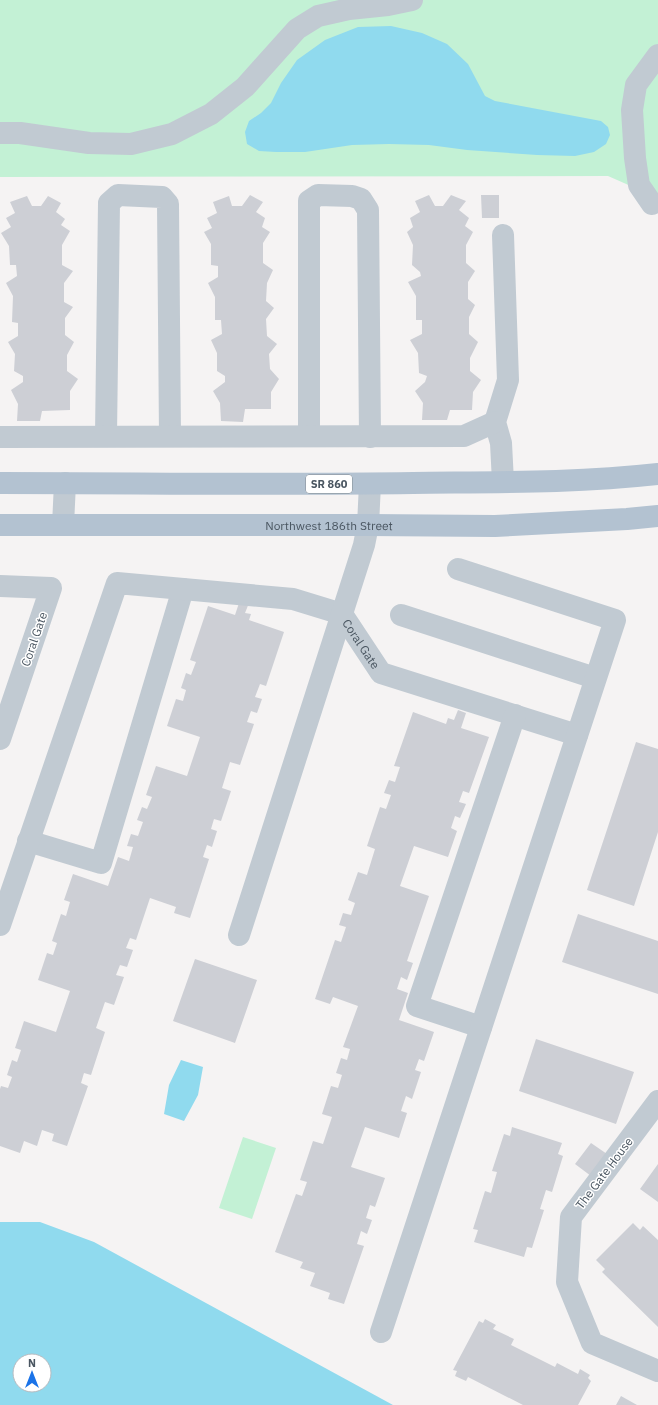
<svg xmlns="http://www.w3.org/2000/svg" width="658" height="1405" viewBox="0 0 658 1405" font-family="'IBM Plex Sans',sans-serif">
  <rect width="100%" height="100%" fill="#f5f3f3"/>
  <path fill="#c3f1d5" d="M 0,0 L 658,0 L 658,198 L 608,176 L 0,177 Z
    M 243,1137 L 276,1148 L 252,1219 L 219,1208 Z"/>
  <path fill="#90daee" fill-rule="evenodd" d="M 391,26 L 422,33 L 447,44 L 468,64 L 485,96 L 495,101 L 601,121 L 608,127 L 610,135 L 606,144 L 594,152 L 575,156 L 537,155 L 467,150 L 429,145 L 389,144 L 352,145 L 305,152 L 276,152 L 259,151 L 247,144 L 245,132 L 249,121 L 261,113 L 271,103 L 281,83 L 297,60 L 325,40 L 358,27 Z
    M 181,1060 L 203,1067 L 198,1095 L 184,1121 L 164,1114 L 169,1085 Z
    M 0,1222 L 40,1222 L 94,1242 L 393,1405 L 0,1405 ZM 20,1361 L 44,1361 L 44,1385 L 20,1385 Z"/>
  <path fill="#cdcfd5" d="M 250,195 L 263,202 L 256,212 L 265,218 L 262,227 L 270,232 L 263,243 L 263,263 L 273,270 L 267,283 L 266,301 L 274,308 L 266,319 L 267,336 L 277,344 L 269,354 L 270,369 L 279,379 L 271,392 L 271,409 L 245,409 L 243,422 L 221,421 L 220,403 L 213,391 L 225,382 L 225,376 L 217,371 L 217,353 L 211,340 L 222,334 L 221,320 L 215,320 L 215,297 L 208,283 L 218,277 L 218,266 L 211,265 L 211,244 L 204,232 L 212,228 L 207,218 L 217,213 L 213,202 L 229,196 L 232,206 L 242,206 Z
    M 429,195 L 435,206 L 443,206 L 451,195 L 466,201 L 459,210 L 469,218 L 465,226 L 473,232 L 466,245 L 466,263 L 475,271 L 468,282 L 468,299 L 475,305 L 469,317 L 469,334 L 478,342 L 470,358 L 470,371 L 481,380 L 473,392 L 472,410 L 450,410 L 447,420 L 422,420 L 423,403 L 415,391 L 425,382 L 427,376 L 419,373 L 418,353 L 410,340 L 422,334 L 422,320 L 416,320 L 416,296 L 408,282 L 421,276 L 420,272 L 412,265 L 413,245 L 407,232 L 413,227 L 410,218 L 420,212 L 415,201 Z
    M 481,195 L 499,195 L 499,218 L 482,218 Z
    M 27,196 L 32,206 L 41,206 L 48,196 L 61,203 L 56,212 L 65,219 L 61,225 L 70,231 L 62,245 L 62,265 L 73,271 L 64,283 L 64,302 L 73,307 L 65,318 L 65,335 L 74,342 L 67,355 L 67,371 L 78,379 L 70,391 L 70,410 L 42,411 L 40,421 L 17,421 L 18,404 L 11,390 L 23,382 L 23,376 L 14,371 L 15,354 L 8,342 L 18,336 L 18,323 L 12,322 L 13,296 L 6,283 L 17,276 L 16,265 L 10,265 L 9,246 L 1,233 L 11,227 L 6,218 L 15,213 L 10,202 Z
    M 240,600 L 249,603 L 245,613 L 251,614 L 249,620 L 284,632 L 266,686 L 260,684 L 255,697 L 262,699 L 257,713 L 251,711 L 247,722 L 254,724 L 240,765 L 230,762 L 222,788 L 231,791 L 221,821 L 214,819 L 211,829 L 217,831 L 212,847 L 207,845 L 203,857 L 209,859 L 190,918 L 174,913 L 176,907 L 150,898 L 136,940 L 130,938 L 126,948 L 133,950 L 127,967 L 120,965 L 116,975 L 124,977 L 114,1005 L 105,1002 L 96,1028 L 105,1032 L 91,1075 L 84,1073 L 81,1083 L 88,1086 L 67,1146 L 52,1141 L 54,1134 L 42,1130 L 37,1146 L 24,1141 L 20,1153 L 0,1146 L 0,1089 L 1,1086 L 8,1088 L 12,1077 L 7,1075 L 12,1060 L 17,1062 L 21,1050 L 15,1048 L 24,1021 L 56,1032 L 70,991 L 38,980 L 47,953 L 53,955 L 57,943 L 52,941 L 61,914 L 66,916 L 70,902 L 64,900 L 73,874 L 108,886 L 118,857 L 129,861 L 133,847 L 127,846 L 131,834 L 138,836 L 143,822 L 137,820 L 142,807 L 147,809 L 152,797 L 146,795 L 156,766 L 187,776 L 200,737 L 167,726 L 176,699 L 183,701 L 186,690 L 181,688 L 186,673 L 191,675 L 196,662 L 190,660 L 208,606 L 235,615 Z
    M 458,710 L 466,713 L 461,728 L 489,737 L 469,793 L 463,791 L 459,802 L 466,804 L 460,818 L 455,816 L 451,828 L 457,831 L 448,857 L 414,846 L 400,886 L 429,896 L 407,961 L 413,963 L 407,980 L 401,977 L 397,989 L 408,993 L 399,1020 L 434,1032 L 424,1061 L 419,1059 L 415,1070 L 421,1072 L 412,1099 L 406,1096 L 401,1111 L 407,1113 L 399,1138 L 365,1127 L 351,1167 L 385,1178 L 375,1207 L 370,1205 L 366,1218 L 372,1220 L 367,1234 L 361,1231 L 357,1244 L 364,1246 L 344,1304 L 328,1299 L 330,1293 L 310,1286 L 315,1273 L 300,1268 L 303,1262 L 275,1252 L 296,1194 L 302,1196 L 307,1182 L 300,1180 L 313,1141 L 323,1144 L 332,1117 L 322,1114 L 331,1086 L 338,1088 L 342,1075 L 336,1073 L 341,1058 L 347,1060 L 350,1049 L 343,1047 L 358,1006 L 333,997 L 330,1004 L 315,999 L 335,940 L 341,942 L 346,927 L 339,925 L 343,913 L 351,915 L 355,903 L 348,900 L 358,872 L 367,875 L 375,849 L 367,846 L 380,807 L 386,809 L 391,795 L 384,793 L 389,780 L 395,782 L 400,767 L 394,766 L 413,712 L 446,724 L 448,718 L 454,720 Z
    M 636,742 L 658,749 L 658,832 L 634,906 L 587,890 Z
    M 578,914 L 658,941 L 658,994 L 562,962 Z
    M 195,959 L 257,980 L 235,1043 L 173,1021 Z
    M 536,1039 L 634,1072 L 616,1124 L 519,1091 Z
    M 512,1127 L 562,1143 L 558,1154 L 563,1156 L 552,1192 L 546,1190 L 540,1209 L 544,1210 L 532,1248 L 527,1247 L 524,1257 L 474,1242 L 478,1230 L 473,1229 L 485,1191 L 491,1193 L 497,1172 L 492,1171 L 504,1134 L 510,1136 Z
    M 591,1143 L 607,1154 L 591,1176 L 575,1164 Z
    M 658,1164 L 658,1202 L 640,1189 Z
    M 633,1223 L 640,1230 L 643,1226 L 658,1240 L 658,1327 L 602,1272 L 605,1269 L 596,1260 Z
    M 485,1319 L 496,1325 L 493,1329 L 514,1339 L 511,1345 L 555,1367 L 557,1363 L 578,1374 L 580,1369 L 590,1375 L 588,1378 L 591,1381 L 578,1405 L 523,1405 L 468,1377 L 466,1381 L 455,1376 L 457,1371 L 453,1370 L 479,1321 L 483,1323 Z
    M 621,1396 L 637,1405 L 616,1405 Z"/>
  <g fill="none" stroke-linecap="round" stroke-linejoin="round">
    <g stroke="#c1cad2" stroke-width="22">
      <path d="M 0,133 L 20,133 L 89,143 L 131,144 L 172,134 L 211,114 L 245,87 L 297,29 L 318,16 L 349,9 L 388,5 L 412,0"/>
      <path d="M 652,204 L 639,185 L 635,158 L 632,110 L 636,85 L 658,55"/>
      <path d="M 503,235 L 508,380 L 495,422 L 501,443 L 503,482"/>
      <path d="M 106,436 L 109,203 L 118,195 L 162,197 L 168,204 L 170,436"/>
      <path d="M 309,436 L 309,201 L 318,195 L 352,196 L 361,199 L 368,210 L 370,437"/>
      <path d="M 0,437 L 464,436 L 495,422"/>
      <path d="M 63,525 L 65,483"/>
      <path d="M 0,586 L 51,588 L 0,739"/>
      <path d="M 401,615 L 595,678"/>
      <path d="M 28,841 L 101,863 L 183,589"/>
      <path id="s1" d="M 0,925 L 117,583 L 293,599 L 342,614 L 381,673 L 577,735"/>
      <path d="M 239,935 L 364,545 L 368,525 L 370,484"/>
      <path d="M 481,1027 L 417,1006 L 515,715"/>
      <path d="M 658,1101 L 571,1217 L 567,1282 L 592,1343 L 658,1371"/>
      <path d="M 381,1332 L 615,620 L 458,569"/>
    </g>
    <g stroke="#b3c2d1" stroke-width="22">
      <path d="M 0,483 C 138,483 276,485 413,483 C 495,482 577,483 658,474"/>
      <path id="s2" d="M 0,525 L 368,525 L 495,526 L 627,519 L 658,516"/>
    </g>
  </g>
  <g text-anchor="middle" dominant-baseline="central" stroke-width="3" stroke-linejoin="round" paint-order="stroke">
    <rect fill="#fff" stroke="#808990" stroke-width="1" x="306" y="475" width="46" height="18" rx="3"/>
    <g font-size="11" font-weight="bold" fill="#4a5661">
      <text x="329" y="484">SR 860</text>
    </g>
    <g font-size="12" fill="#4a5661" stroke="#fff">
      <text stroke="none"><textPath href="#s2" startOffset="329">Northwest 186th Street</textPath></text>
      <text transform="translate(34 639) rotate(-71)">Coral Gate</text>
      <text stroke="none"><textPath href="#s1" startOffset="625">Coral Gate</textPath></text>
      <text transform="translate(604 1173) rotate(-53)">The Gate House</text>
    </g>
  </g>
  <g transform="translate(32 1373)"><circle r="19" fill="#ffffff" stroke="#b7bbc0"/>
  <path d="M0-3L7 15L0 10L-7 15Z" fill="#1a73e8"/>
  <text y="-6" font-size="11" font-weight="bold" text-anchor="middle" fill="#4a5661">N</text>
  </g>
</svg>
